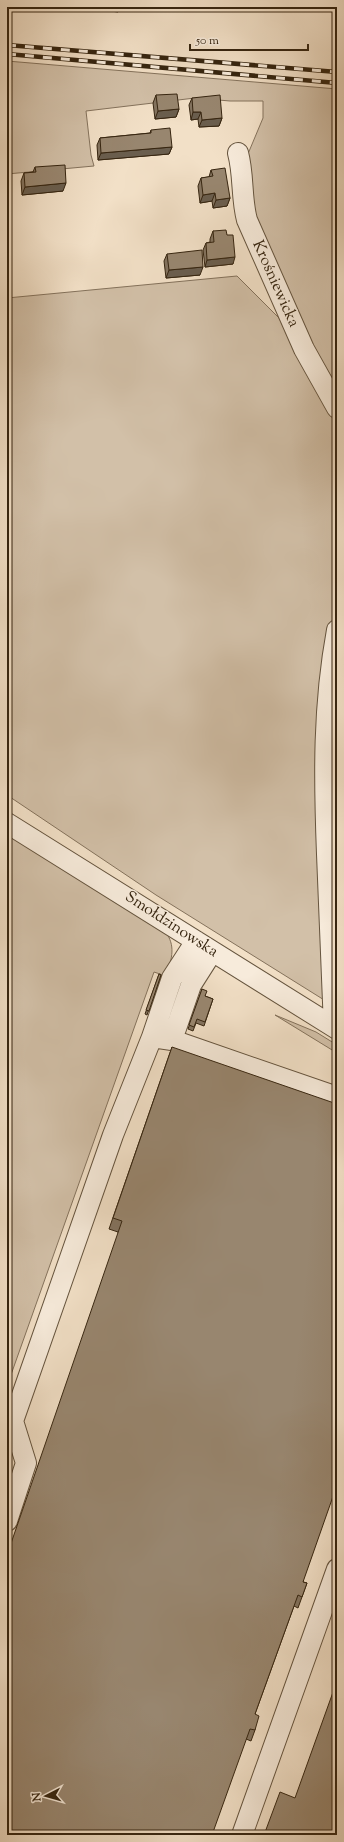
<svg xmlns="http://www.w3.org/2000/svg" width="344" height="1842" viewBox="0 0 344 1842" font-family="'Sorts Mill Goudy',serif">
  <rect width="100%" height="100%" fill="#f2e0c7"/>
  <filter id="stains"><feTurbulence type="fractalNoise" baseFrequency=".005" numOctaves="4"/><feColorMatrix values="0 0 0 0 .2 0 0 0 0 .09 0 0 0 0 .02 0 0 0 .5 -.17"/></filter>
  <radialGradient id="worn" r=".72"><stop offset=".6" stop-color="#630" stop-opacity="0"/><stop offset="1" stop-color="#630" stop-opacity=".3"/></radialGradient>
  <path fill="#d2c0a8" stroke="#84725c" d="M 7,61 L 337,89 L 337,385 L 320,359 L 280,279 L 259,232 L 245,161 L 263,118 L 263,101 L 230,101 L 195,98 L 86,111 L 91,155 L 94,166 L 7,174 Z
    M 237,276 L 279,318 L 314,382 L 337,418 L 337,1008 L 156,895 L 7,795 L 7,298 Z
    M 7,832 L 167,934 C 176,948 171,961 166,976 L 154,972 L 7,1386 Z
    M 275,1015 L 316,1032 L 337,1045 L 337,1053 Z"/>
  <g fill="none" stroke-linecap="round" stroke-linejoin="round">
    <g stroke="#65543e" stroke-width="22">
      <path id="minor" d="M 238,153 C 244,175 241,198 247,220 L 304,349 L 337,408
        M 7,823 L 337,1029
        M 334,1027 C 332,969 329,912 327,854 C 324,777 323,706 337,630
        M 152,1037 L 172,1040 L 337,1097
        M 172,1040 L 191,985 L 212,952
        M 7,1521 L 26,1463 L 13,1421 L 113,1135 L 152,1037 L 172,978 L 196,941
        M 242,1835 L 337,1569"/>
    </g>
    <use href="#minor" stroke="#f7ebdb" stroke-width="20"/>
    <g stroke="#362510" stroke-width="4.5">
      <path id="rail" d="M 7,45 L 337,72
        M 7,54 L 337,83"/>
    </g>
    <use href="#rail" stroke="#f7ebdb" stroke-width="3" stroke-dasharray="9" stroke-linecap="butt"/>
  </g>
  <path fill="#83735f" stroke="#362510" d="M 156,95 L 179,109 L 176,117 L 155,119 L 153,103 Z
    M 192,98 L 222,118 L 219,126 L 199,127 L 198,119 L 191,120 L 189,105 Z
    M 151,130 L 172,147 L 169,154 L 98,160 L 97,145 L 100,138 L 150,133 Z
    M 35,167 L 63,191 L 22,195 L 21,181 L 24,173 L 33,172 Z
    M 211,170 L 230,198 L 227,206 L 213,208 L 212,201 L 200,203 L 198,186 L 201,178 L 209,177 Z
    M 213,231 L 227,235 L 233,264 L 205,267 L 203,250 L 206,243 L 210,242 L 210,239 Z
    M 167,254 L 200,275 L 166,278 L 164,261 Z
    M 159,974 L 161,975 L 147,1015 L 145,1014 Z
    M 202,989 L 205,996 L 213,999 L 204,1026 L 196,1023 L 193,1031 L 188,1029 Z
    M 172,1047 L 303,1582 L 307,1583 L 298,1608 L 294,1606 L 255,1714 L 255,1730 L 251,1741 L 246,1739 L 118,1232 L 109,1229 Z"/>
  <path fill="#6a5e4e" stroke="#362510" d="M 104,7 L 119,7 L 118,12 L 103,10 Z
    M 179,109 L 176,117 L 155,119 L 158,111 Z
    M 193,112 L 201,112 L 198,119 L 191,120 Z
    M 222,118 L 219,126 L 199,127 L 202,120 Z
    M 172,147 L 169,154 L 98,160 L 101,153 Z
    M 66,183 L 63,191 L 22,195 L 25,187 Z
    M 215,193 L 212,201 L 200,203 L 203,195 Z
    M 230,198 L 227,206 L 213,208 L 216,200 Z
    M 7,232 L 11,232 L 7,242 Z
    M 235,257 L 233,264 L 205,267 L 207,260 Z
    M 203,267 L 200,275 L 166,278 L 169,270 Z"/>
  <path fill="#98866f" stroke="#362510" d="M 177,94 L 179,109 L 158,111 L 156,95 Z
    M 220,95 L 222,118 L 202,120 L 201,112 L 193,112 L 192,98 Z
    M 170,128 L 172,147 L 101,153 L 100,138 L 151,133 L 151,130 Z
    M 65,165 L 66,183 L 25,187 L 24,173 L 36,172 L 35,167 Z
    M 225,168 L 230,198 L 216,200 L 215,193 L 203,195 L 201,178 L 213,176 L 211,170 Z
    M 7,212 L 8,212 L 11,232 L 7,232 Z
    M 226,230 L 227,235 L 233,235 L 235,257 L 207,260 L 206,243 L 214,242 L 213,231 Z
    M 202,250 L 203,267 L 169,270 L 167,254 Z
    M 159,974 L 161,975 L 149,1011 L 146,1010 Z
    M 202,989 L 207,991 L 205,996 L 213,999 L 205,1022 L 197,1019 L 194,1027 L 189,1025 Z
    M 172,1047 L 337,1104 L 337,1485 L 303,1582 L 307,1583 L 302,1597 L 298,1595 L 255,1714 L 259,1716 L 255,1730 L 250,1729 L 212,1835 L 7,1835 L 7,1555 L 122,1221 L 113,1218 Z
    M 337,1681 L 337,1835 L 264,1835 L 280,1792 L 295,1798 Z"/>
  <g text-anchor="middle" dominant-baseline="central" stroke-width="3" stroke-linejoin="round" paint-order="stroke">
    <g font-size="16" fill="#362510" stroke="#f7ebdb">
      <text transform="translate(275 284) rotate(66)">Krośniewicka</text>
      <text transform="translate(171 925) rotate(33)">Smołdzinowska</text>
    </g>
  </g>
  <rect width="344" height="1842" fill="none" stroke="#f2e0c7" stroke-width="24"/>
  <rect x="8" y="8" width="328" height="1826" fill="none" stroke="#362510" stroke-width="2"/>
  <rect x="12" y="12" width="320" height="1818" fill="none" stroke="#362510"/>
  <g transform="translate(46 1796) rotate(264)" stroke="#f7ebdb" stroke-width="3" paint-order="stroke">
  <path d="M0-3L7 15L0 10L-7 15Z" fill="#362510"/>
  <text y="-6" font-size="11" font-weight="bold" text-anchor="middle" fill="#362510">N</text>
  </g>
  <path d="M190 44v6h118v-6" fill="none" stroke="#362510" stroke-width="2"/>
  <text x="196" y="44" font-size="12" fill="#362510" stroke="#f7ebdb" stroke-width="3" paint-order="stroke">50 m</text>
  <rect width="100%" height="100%" filter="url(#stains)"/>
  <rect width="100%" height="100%" fill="url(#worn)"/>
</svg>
